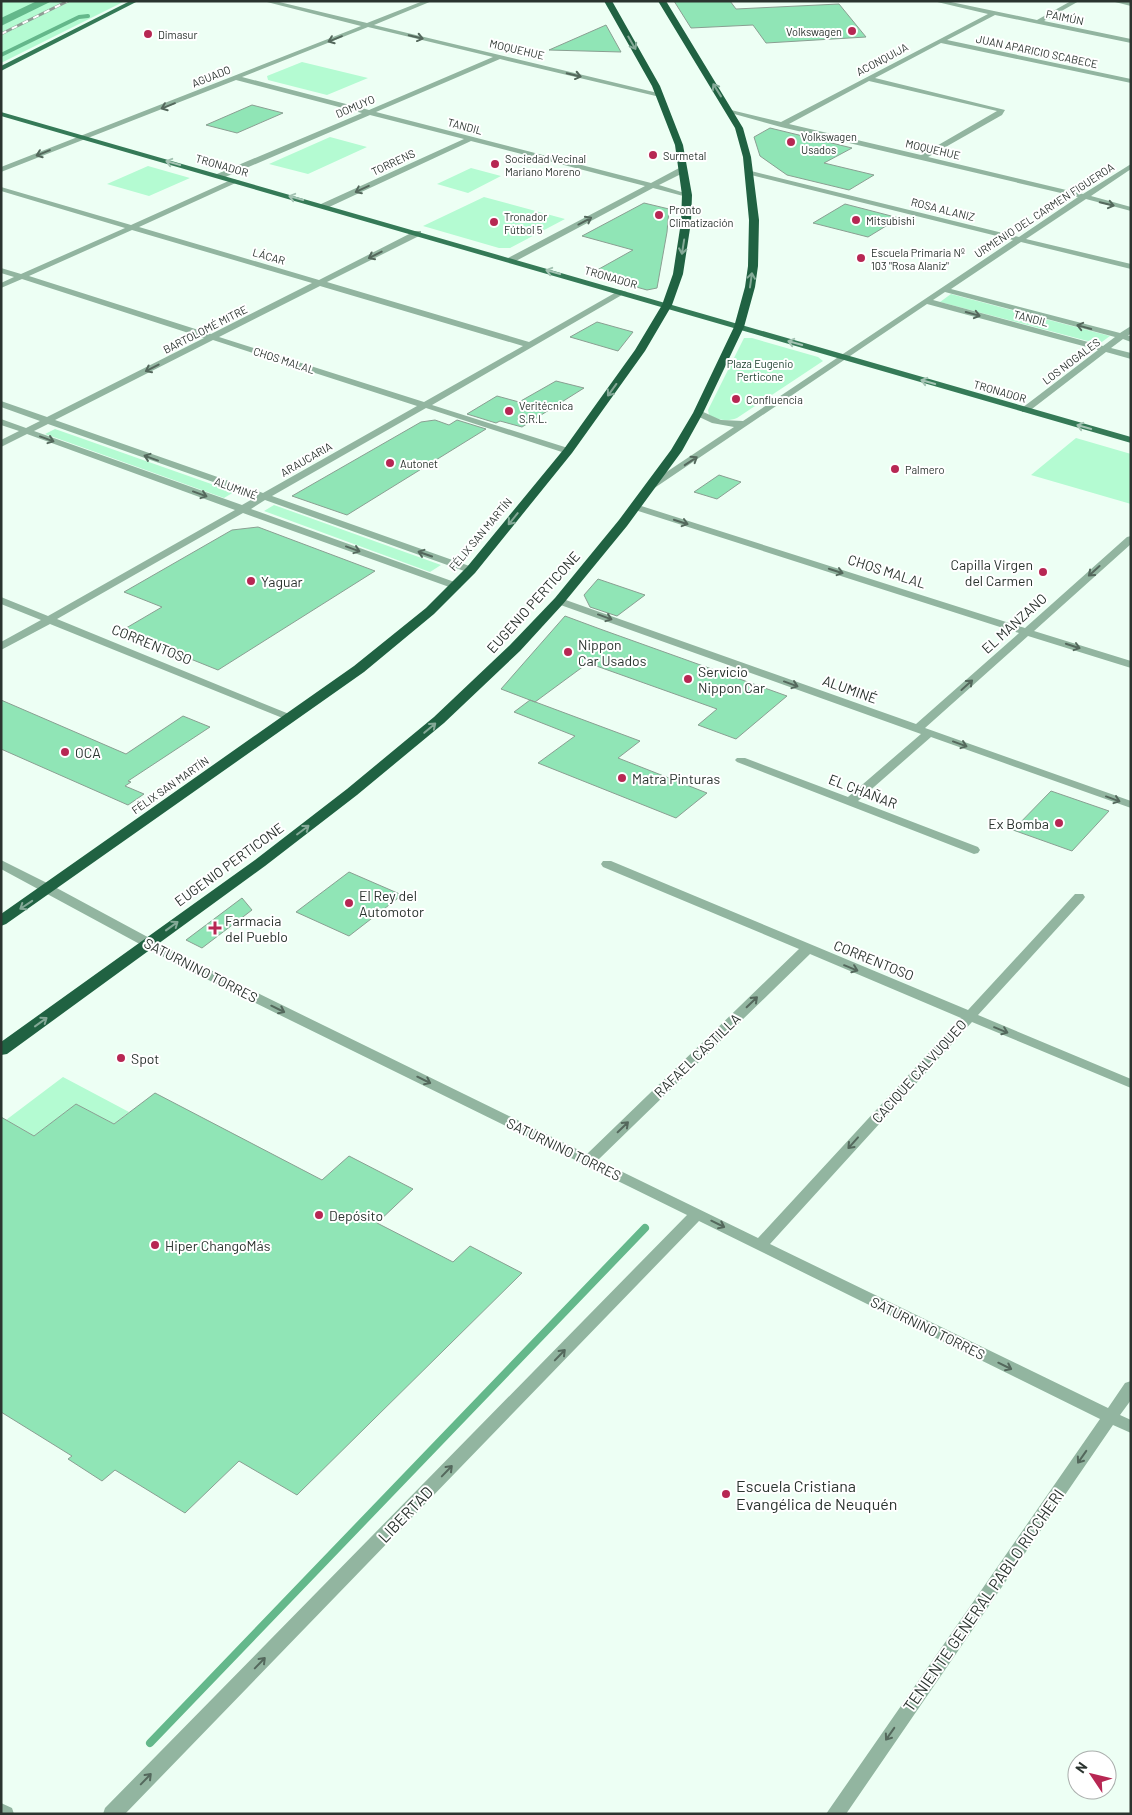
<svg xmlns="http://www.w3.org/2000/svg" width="1132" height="1815" viewBox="0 0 1132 1815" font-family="Barlow,sans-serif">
  <rect width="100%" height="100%" fill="#edfff4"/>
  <path fill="#b4fbd2" d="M 1,1 L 125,1 L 1,63 Z
    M 302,62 L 368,78 L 327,95 L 268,80 L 267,76 Z
    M 330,137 L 367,147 L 308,174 L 269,164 Z
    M 148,166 L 190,178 L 149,196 L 107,184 Z
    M 471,168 L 501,176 L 468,193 L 437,184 Z
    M 484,197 L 565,219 L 510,248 L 499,248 L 423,226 Z
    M 951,294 L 1110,336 L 1099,344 L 940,302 Z
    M 744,338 L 752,338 L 818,357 L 823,361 L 737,418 C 727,422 718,420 709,415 L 708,410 Z
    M 55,429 L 234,492 L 224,498 L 45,434 Z
    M 1076,438 L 1131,454 L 1131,504 L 1031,475 Z
    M 274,505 L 441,565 L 430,572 L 264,511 Z
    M 63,1077 L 129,1112 L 114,1124 L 76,1104 L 34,1136 L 6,1120 Z"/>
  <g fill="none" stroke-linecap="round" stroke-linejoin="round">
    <path stroke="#64b88b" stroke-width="4" d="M 1,55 L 79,17 L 88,16"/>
    <path stroke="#64b88b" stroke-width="8" d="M 150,1743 L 645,1228"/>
    <path fill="#64b88b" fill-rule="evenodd" d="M 37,1 L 52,1 L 1,26 L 1,18 Z"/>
  </g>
  <path fill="#90e5b6" stroke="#8a9f92" d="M 674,1 L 730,1 L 736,9 L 839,4 L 866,37 L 766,43 L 753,25 L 691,28 Z
    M 606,25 L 621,52 L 549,50 Z
    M 252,105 L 283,113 L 237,133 L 206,125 Z
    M 770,128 L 852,148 L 824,163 L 874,175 L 849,190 L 787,175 L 760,156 L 754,137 Z
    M 644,203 L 669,209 L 667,232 L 657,288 L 647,290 L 590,274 L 633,250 L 582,236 Z
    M 845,204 L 899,218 L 868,237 L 813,223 Z
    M 597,322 L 633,332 L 618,351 L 570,337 Z
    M 556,381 L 584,388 L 522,427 L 500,421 L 496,423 L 467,414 L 497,396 L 519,402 Z
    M 435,420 L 449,425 L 457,420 L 486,429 L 347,515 L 292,496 L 421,422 Z
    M 719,475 L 741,482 L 717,499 L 694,492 Z
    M 258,527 L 375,571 L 218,670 L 121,631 L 162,607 L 124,592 L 232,530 Z
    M 598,579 L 645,595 L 617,616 L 590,607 L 584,595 Z
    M 565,616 L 600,629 L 787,696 L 736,739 L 698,725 L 717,709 L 588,663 L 535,702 L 501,689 Z
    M 1,700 L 126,754 L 183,716 L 210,727 L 128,781 L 131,782 L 125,786 L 144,794 L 128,805 L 1,749 Z
    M 530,700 L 640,741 L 618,758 L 707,793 L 676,818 L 538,763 L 575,736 L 514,712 Z
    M 1051,791 L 1109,811 L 1072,851 L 1013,830 Z
    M 349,872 L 402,895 L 349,936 L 296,912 Z
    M 242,898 L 252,910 L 202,948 L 186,940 Z
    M 155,1093 L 322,1180 L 349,1156 L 413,1189 L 377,1223 L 453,1262 L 470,1246 L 522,1273 L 297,1495 L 239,1461 L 185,1513 L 115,1470 L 102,1481 L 68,1459 L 72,1456 L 1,1412 L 1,1117 L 34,1136 L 76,1104 L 114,1124 Z"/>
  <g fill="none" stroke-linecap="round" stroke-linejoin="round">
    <path fill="#92b5a0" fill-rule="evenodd" d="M 263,1 L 275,1 L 367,23 L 423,1 L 432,1 L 374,25 L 662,94 L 662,96 L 660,97 L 500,59 L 376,112 L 651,183 L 681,167 L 687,167 L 687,171 L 659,185 L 691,195 L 687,197 L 653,188 L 514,262 L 508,262 L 508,258 L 645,186 L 471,141 L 327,208 L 321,208 L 321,204 L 464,139 L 370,115 L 223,178 L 217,178 L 217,174 L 362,113 L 236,80 L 1,172 L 1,167 L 361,26 ZM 368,27 L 493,57 L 369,110 L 242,77 Z
      M 933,1 L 946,1 L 1037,20 L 1071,1 L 1079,1 L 1044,21 L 1131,39 L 1131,43 L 995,15 L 947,40 L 1131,79 L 1131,83 L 941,43 L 875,78 L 1005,110 L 1002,115 L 928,157 L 1083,194 L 1131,164 L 1131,169 L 1091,196 L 1131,207 L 1131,211 L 1086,199 L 1026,239 L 1131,264 L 1131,269 L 1021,242 L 951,289 L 1120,333 L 1131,326 L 1131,333 L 1128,336 L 1131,336 L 1131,342 L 1123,339 L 1111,348 L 1131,353 L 1131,359 L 1106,352 L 1028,412 L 1022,412 L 1022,408 L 1098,350 L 927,304 L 653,489 L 647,489 L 647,485 L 734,427 L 712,423 L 695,415 L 695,411 L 701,411 L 721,420 L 743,421 L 1013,240 L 747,174 L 747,170 L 1019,237 L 1078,197 L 781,127 L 727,112 L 731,110 L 781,122 L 988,14 ZM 869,81 L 997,111 L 921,155 L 789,124 ZM 945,292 L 1115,337 L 1103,346 L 933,300 Z
      M 1111,1 L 1131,2 L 1131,6 Z
      M 233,179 L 240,181 L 139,227 L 319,280 L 415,231 L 421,231 L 421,235 L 327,282 L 529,342 L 620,290 L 627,292 L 432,405 L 571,449 L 571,453 L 565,453 L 426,408 L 272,496 L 475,568 L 475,572 L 467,572 L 265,500 L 251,509 L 460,584 L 461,586 L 460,588 L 452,588 L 243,513 L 57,619 L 294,716 L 296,718 L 290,721 L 50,624 L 1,650 L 1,642 L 41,620 L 1,604 L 1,597 L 48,616 L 235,510 L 27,434 L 1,447 L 1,440 L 19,431 L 1,425 L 1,419 L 26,428 L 40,421 L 1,407 L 1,401 L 47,417 L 204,338 L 22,279 L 1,288 L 1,283 L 14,277 L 1,273 L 1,268 L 21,274 L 125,228 L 1,191 L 1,187 L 131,225 ZM 132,230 L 312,283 L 211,334 L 29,276 ZM 320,286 L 523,346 L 424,402 L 219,337 ZM 213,340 L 417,406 L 263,493 L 55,420 ZM 48,424 L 256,497 L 242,505 L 34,431 Z
      M 635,504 L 1025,628 L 1127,537 L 1131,536 L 1131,544 L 1034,631 L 1131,661 L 1131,668 L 1028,636 L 925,728 L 1131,801 L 1131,808 L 931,737 L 858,801 L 978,847 L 980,850 L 978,853 L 974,854 L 737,762 L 735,760 L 737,758 L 745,758 L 848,797 L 921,734 L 555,603 L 554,601 L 555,599 L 563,599 L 916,724 L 1019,633 L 632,509 L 630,507 Z
      M 1,860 L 53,886 L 194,962 L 587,1154 L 799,949 L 603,867 L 601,864 L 603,861 L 611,861 L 968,1010 L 1075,894 L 1083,894 L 1085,897 L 1083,900 L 978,1015 L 1131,1079 L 1131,1088 L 972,1022 L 770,1244 L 1108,1408 L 1125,1383 L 1131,1381 L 1131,1400 L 1120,1415 L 1131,1420 L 1131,1433 L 1113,1425 L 846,1814 L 826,1814 L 1100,1419 L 699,1221 L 125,1814 L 103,1814 L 105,1808 L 687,1215 L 184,968 L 1,869 ZM 810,954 L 961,1018 L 758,1238 L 598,1160 Z
      M 1,1803 L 12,1808 L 14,1814 L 1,1814 Z"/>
    <path fill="#357a57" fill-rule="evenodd" d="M 130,1 L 138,1 L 1,71 L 1,66 Z
      M 1,112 L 1131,437 L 1131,443 L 1,116 Z"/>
    <path fill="#206242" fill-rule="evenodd" d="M 604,1 L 612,1 L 660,86 L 683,145 L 692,195 L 691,222 L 683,274 L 672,305 L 645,351 L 572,453 L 475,573 L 434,614 L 364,672 L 6,924 L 1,926 L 1,914 L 354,666 L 426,608 L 467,567 L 564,449 L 635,350 L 662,305 L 673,274 L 681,222 L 682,195 L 675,145 L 652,86 Z
      M 658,1 L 666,1 L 743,128 L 751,157 L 759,220 L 758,266 L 755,287 L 744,327 L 703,413 L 682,451 L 627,526 L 563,604 L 520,651 L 444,723 L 357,795 L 265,866 L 7,1054 L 1,1055 L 1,1042 L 255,860 L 347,789 L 434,717 L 510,645 L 555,598 L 619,520 L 671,450 L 693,413 L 734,327 L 745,287 L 748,266 L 749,220 L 743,157 L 735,128 Z"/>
    <g stroke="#8f9d95" stroke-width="3">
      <path id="rail" d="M 1,34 L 68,1"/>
    </g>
    <use href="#rail" stroke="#fff" stroke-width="2" stroke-dasharray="6" stroke-linecap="butt"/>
  </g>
  <defs><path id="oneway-shaft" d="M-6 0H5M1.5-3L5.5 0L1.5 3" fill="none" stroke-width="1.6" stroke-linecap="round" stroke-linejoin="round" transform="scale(1.25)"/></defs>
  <g stroke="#54685c">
    <use href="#oneway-shaft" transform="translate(416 37) rotate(13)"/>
    <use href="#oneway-shaft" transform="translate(335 39) rotate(158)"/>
    <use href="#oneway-shaft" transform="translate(574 75) rotate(13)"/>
    <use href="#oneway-shaft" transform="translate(168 106) rotate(158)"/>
    <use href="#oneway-shaft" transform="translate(43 153) rotate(158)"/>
    <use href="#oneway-shaft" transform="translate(362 189) rotate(155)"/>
    <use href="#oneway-shaft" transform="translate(1107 204) rotate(14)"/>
    <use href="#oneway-shaft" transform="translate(585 221) rotate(-28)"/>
    <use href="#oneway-shaft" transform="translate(375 255) rotate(153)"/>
    <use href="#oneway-shaft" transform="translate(973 314) rotate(15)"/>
    <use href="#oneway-shaft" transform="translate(1084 327) rotate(-165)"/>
    <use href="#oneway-shaft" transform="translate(152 368) rotate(153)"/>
    <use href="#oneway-shaft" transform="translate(47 439) rotate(20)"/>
    <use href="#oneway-shaft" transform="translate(151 458) rotate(-160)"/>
    <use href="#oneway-shaft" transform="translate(691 461) rotate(-33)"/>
    <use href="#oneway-shaft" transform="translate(200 494) rotate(20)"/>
    <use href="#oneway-shaft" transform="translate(681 522) rotate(18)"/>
    <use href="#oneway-shaft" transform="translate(353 549) rotate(20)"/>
    <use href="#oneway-shaft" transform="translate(425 554) rotate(-161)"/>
    <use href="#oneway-shaft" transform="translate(836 571) rotate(18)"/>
    <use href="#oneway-shaft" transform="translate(1094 571) rotate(138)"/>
    <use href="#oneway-shaft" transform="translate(605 617) rotate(20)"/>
    <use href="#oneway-shaft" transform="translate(1073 646) rotate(18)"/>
    <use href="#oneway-shaft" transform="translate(791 684) rotate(20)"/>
    <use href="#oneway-shaft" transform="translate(967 685) rotate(-42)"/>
    <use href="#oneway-shaft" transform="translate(960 744) rotate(20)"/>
    <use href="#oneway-shaft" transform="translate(1113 799) rotate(20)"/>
    <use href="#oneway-shaft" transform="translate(851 968) rotate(22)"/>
    <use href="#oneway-shaft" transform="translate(752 1002) rotate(-44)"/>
    <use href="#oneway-shaft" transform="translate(278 1009) rotate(26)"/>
    <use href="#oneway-shaft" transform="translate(1001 1030) rotate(22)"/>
    <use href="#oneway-shaft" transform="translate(424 1080) rotate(26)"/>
    <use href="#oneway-shaft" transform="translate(623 1127) rotate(-44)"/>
    <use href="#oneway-shaft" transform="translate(853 1143) rotate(132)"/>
    <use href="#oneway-shaft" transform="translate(718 1224) rotate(26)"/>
    <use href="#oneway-shaft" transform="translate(560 1355) rotate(-46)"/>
    <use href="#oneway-shaft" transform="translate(1005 1366) rotate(26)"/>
    <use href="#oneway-shaft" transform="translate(1082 1457) rotate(125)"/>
    <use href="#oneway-shaft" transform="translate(447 1471) rotate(-46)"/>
    <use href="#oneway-shaft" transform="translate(260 1663) rotate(-46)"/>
    <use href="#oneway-shaft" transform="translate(890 1734) rotate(125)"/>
    <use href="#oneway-shaft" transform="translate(146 1779) rotate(-46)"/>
  </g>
  <g stroke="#84a997">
    <use href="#oneway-shaft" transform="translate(632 43) rotate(60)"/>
    <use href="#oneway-shaft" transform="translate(717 90) rotate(-122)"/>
    <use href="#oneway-shaft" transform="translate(683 247) rotate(99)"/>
    <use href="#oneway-shaft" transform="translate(751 280) rotate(-82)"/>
    <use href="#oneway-shaft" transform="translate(612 390) rotate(126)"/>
    <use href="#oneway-shaft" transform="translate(513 519) rotate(129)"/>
    <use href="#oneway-shaft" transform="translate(430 728) rotate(-40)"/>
    <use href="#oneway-shaft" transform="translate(303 830) rotate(-37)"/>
    <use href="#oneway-shaft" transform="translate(26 905) rotate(146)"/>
    <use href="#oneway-shaft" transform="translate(172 926) rotate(-36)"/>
    <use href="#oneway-shaft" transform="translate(41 1022) rotate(-36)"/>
  </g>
  <g stroke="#a4c3b3">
    <use href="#oneway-shaft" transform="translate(173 163) rotate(-164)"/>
    <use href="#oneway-shaft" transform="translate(296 198) rotate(-164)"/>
    <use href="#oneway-shaft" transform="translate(553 272) rotate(-164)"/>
    <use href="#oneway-shaft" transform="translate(795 343) rotate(-164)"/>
    <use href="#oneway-shaft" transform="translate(928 382) rotate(-164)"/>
    <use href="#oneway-shaft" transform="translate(1084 427) rotate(-164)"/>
  </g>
  <g fill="#b72753" stroke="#fff" stroke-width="2">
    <circle cx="852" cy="31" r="5"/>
    <circle cx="148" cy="34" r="5"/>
    <circle cx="791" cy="142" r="5"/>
    <circle cx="653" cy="155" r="5"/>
    <circle cx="495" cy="164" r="5"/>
    <circle cx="659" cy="215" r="5"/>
    <circle cx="856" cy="220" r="5"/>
    <circle cx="494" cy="222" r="5"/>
    <circle cx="861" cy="258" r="5"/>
    <circle cx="736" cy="399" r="5"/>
    <circle cx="509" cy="411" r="5"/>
    <circle cx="390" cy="463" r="5"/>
    <circle cx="895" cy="469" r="5"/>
    <circle cx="1043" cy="572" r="5"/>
    <circle cx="251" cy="581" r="5"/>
    <circle cx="568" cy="652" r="5"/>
    <circle cx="688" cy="679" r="5"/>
    <circle cx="65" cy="752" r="5"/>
    <circle cx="622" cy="778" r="5"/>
    <circle cx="1059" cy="823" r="5"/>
    <circle cx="349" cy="903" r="5"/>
    <path d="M212.5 920.5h5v5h5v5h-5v5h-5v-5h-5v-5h5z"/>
    <circle cx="121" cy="1058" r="5"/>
    <circle cx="319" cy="1215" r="5"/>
    <circle cx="155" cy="1245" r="5"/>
    <circle cx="726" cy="1494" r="5"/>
  </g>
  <g text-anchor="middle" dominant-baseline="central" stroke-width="4" stroke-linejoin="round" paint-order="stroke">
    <g font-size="11" fill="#2b342f" stroke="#fff">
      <text transform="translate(1065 17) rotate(12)">PAIMÚN</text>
      <text transform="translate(517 49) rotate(13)">MOQUEHUE</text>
      <text transform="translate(1037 51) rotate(12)">JUAN APARICIO SCABECE</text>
      <text transform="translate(882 59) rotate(-28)">ACONQUIJA</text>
      <text transform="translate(211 76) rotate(-22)">AGUADO</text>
      <text transform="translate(355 106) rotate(-23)">DOMUYO</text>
      <text transform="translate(465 126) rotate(15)">TANDIL</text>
      <text transform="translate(933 149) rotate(13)">MOQUEHUE</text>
      <text transform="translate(393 162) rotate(-25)">TORRENS</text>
      <text transform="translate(222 165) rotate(16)">TRONADOR</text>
      <text transform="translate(943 209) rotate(14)">ROSA ALANIZ</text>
      <text transform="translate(1044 210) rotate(-33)">URMENIO DEL CARMEN FIGUEROA</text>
      <text transform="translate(269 256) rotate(16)">LÁCAR</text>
      <text transform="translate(611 277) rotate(16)">TRONADOR</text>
      <text transform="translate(1031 318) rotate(15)">TANDIL</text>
      <text transform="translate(205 329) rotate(-27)">BARTOLOMÉ MITRE</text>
      <text transform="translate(284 360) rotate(18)">CHOS MALAL</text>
      <text transform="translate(1071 361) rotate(-37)">LOS NOGALES</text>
      <text transform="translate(1000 391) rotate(16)">TRONADOR</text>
      <text transform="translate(306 459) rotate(-30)">ARAUCARIA</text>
      <text transform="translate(236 488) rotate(20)">ALUMINÉ</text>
      <text transform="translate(480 534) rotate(-50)">FÉLIX SAN MARTÍN</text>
      <text transform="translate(170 785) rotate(-35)">FÉLIX SAN MARTÍN</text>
    </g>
    <g font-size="11" fill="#2b342f" stroke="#fff" text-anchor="start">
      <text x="842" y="31" text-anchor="end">Volkswagen</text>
      <text x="158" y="34">Dimasur</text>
      <text x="801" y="136">Volkswagen<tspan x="801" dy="13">Usados</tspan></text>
      <text x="663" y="155">Surmetal</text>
      <text x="505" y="158">Sociedad Vecinal<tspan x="505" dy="13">Mariano Moreno</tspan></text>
      <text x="669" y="209">Pronto<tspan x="669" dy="13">Climatización</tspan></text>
      <text x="504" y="216">Tronador<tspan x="504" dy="13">Fútbol 5</tspan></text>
      <text x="866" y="220">Mitsubishi</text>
      <text x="871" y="252">Escuela Primaria Nº<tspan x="871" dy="13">103 "Rosa Alaniz"</tspan></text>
      <text x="746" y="399">Confluencia</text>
      <text x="519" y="405">Veritécnica<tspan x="519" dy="13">S.R.L.</tspan></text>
      <text x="400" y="463">Autonet</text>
      <text x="905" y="469">Palmero</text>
    </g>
    <g font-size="11" fill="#163b28" stroke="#fff">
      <text x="760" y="363">Plaza Eugenio<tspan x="760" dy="13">Perticone</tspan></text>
    </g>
    <g font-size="14" fill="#2b342f" stroke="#fff" text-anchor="start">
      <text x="1033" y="564" text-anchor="end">Capilla Virgen<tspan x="1033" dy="16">del Carmen</tspan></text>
      <text x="261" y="581">Yaguar</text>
      <text x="578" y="644">Nippon<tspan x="578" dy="16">Car Usados</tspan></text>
      <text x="698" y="671">Servicio<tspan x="698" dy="16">Nippon Car</tspan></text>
      <text x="75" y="752">OCA</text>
      <text x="632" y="778">Matra Pinturas</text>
      <text x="1049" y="823" text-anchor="end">Ex Bomba</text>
      <text x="359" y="895">El Rey del<tspan x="359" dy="16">Automotor</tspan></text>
      <text x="225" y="920">Farmacia<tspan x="225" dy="16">del Pueblo</tspan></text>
      <text x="131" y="1058">Spot</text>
      <text x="329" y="1215">Depósito</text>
      <text x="165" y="1245">Hiper ChangoMás</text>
    </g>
    <g font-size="14" fill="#2b342f" stroke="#fff">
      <text transform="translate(887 571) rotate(18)">CHOS MALAL</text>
      <text transform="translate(533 602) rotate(-48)">EUGENIO PERTICONE</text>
      <text transform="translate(1014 623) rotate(-42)">EL MANZANO</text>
      <text transform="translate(152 644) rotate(22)">CORRENTOSO</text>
      <text transform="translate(850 689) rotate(20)">ALUMINÉ</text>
      <text transform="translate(863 791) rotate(21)">EL CHAÑAR</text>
      <text transform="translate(229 864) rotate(-36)">EUGENIO PERTICONE</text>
      <text transform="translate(874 960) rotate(22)">CORRENTOSO</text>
      <text transform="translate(201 970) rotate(27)">SATURNINO TORRES</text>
      <text transform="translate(697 1055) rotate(-44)">RAFAEL CASTILLA</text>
      <text transform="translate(919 1071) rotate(-48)">CACIQUE CALVUQUEO</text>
      <text transform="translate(564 1149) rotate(26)">SATURNINO TORRES</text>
      <text transform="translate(928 1328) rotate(26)">SATURNINO TORRES</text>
    </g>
    <g font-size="16" fill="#2b342f" stroke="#fff" text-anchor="start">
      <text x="736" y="1485">Escuela Cristiana<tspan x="736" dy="18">Evangélica de Neuquén</tspan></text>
    </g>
    <g font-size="16" fill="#2b342f" stroke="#fff">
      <text transform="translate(405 1514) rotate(-46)">LIBERTAD</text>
      <text transform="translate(983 1600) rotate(-55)">TENIENTE GENERAL PABLO RICCHERI</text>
    </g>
  </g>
  <rect width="1132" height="1815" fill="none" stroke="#2b342f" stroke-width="5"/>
  <g transform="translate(1092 1775) rotate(305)"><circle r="24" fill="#ffffff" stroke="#aaaeac"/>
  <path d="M0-4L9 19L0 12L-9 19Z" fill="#b72753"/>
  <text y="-8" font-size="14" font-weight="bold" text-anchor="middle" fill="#2b342f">N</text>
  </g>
</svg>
